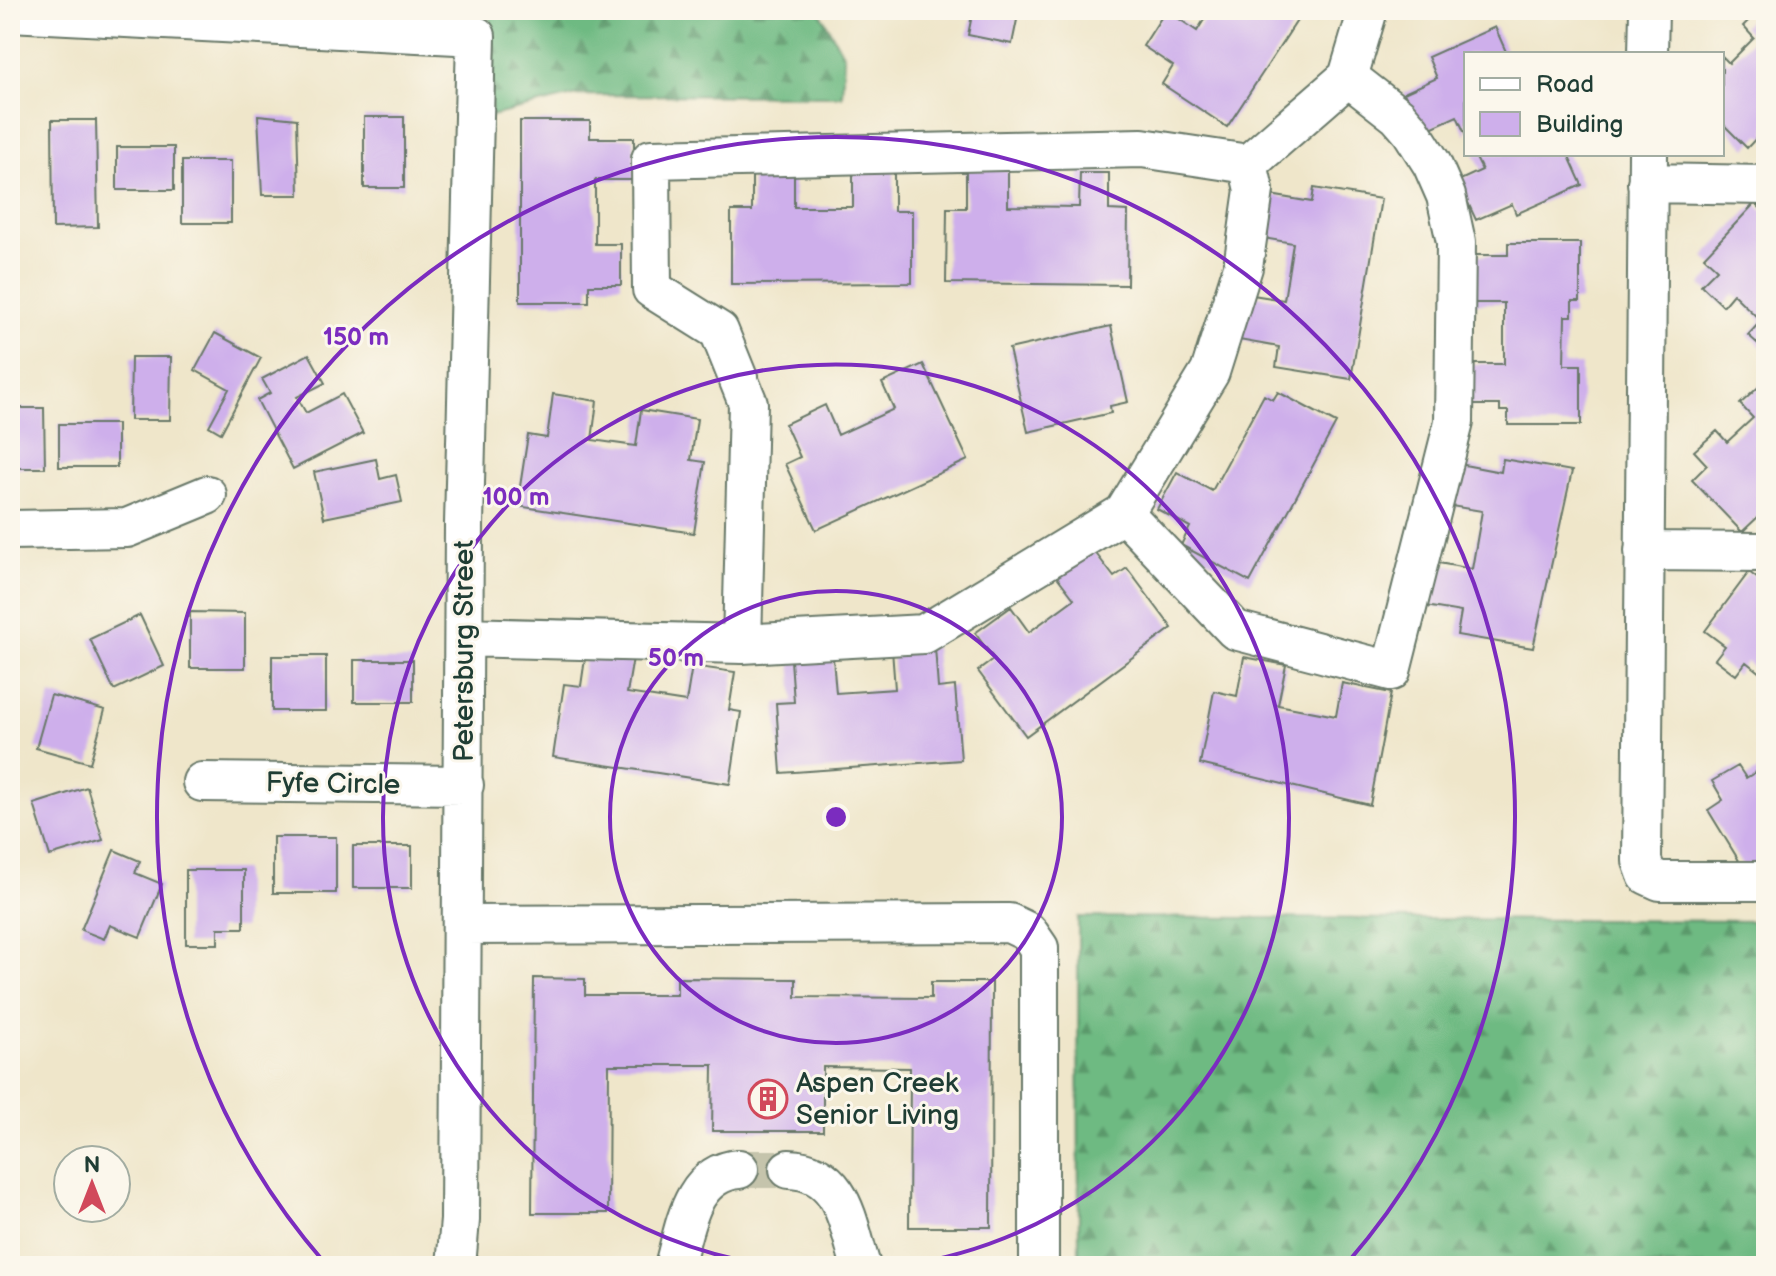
<svg xmlns="http://www.w3.org/2000/svg" width="1776" height="1276" viewBox="0 0 1776 1276" font-family="'Balsamiq Sans',sans-serif">
  <defs>
    <pattern id="forest-firs" width="22" height="20" patternUnits="userSpaceOnUse" patternTransform="scale(2)"><rect width="22" height="20" fill="#6eba82"/><path d="M5 1l3.5 6h-7zM16 11l3.5 6h-7z" fill="#5a986b"/></pattern>
  </defs>
  <rect width="100%" height="100%" fill="#fbf7ec"/>
  <filter id="ink" filterUnits="userSpaceOnUse"><feTurbulence type="fractalNoise" baseFrequency=".0125" numOctaves="2"/><feDisplacementMap in="SourceGraphic" scale="16" xChannelSelector="R" yChannelSelector="G"/><feConvolveMatrix kernelMatrix="1 2 1 2 8 2 1 2 1" color-interpolation-filters="sRGB"/></filter>
  <filter id="wash" filterUnits="userSpaceOnUse"><feTurbulence type="fractalNoise" baseFrequency=".006" numOctaves="4" result="noise"/><feDisplacementMap in="SourceGraphic" scale="32" xChannelSelector="R" yChannelSelector="G"/><feGaussianBlur stdDeviation="1.8" result="paint"/><feColorMatrix in="noise" values="0 0 0 0 0 0 0 0 0 0 0 0 0 0 0 0 0 1.4 0 .05"/><feComposite in="paint" operator="in"/></filter>
  <g filter="url(#wash)">
    <rect width="100%" height="100%" fill="#efe6ca"/>
    <path fill="url(#forest-firs)" stroke="#467c5b" stroke-width="2" d="M 490,10 L 819,10 L 844,56 L 842,96 L 577,95 L 491,116 Z
      M 1078,917 L 1766,921 L 1766,1266 L 1079,1266 Z"/>
    <g id="blocks">
      <path fill="#ceafeb" d="M 973,10 L 1019,10 L 1012,44 L 968,35 Z
        M 1166,10 L 1197,31 L 1210,10 L 1304,10 L 1227,127 L 1162,84 L 1173,66 L 1143,46 Z
        M 1759,10 L 1766,10 L 1766,139 L 1760,134 L 1747,148 L 1722,123 L 1722,56 L 1729,63 L 1754,38 L 1743,26 Z
        M 1495,27 L 1507,54 L 1466,54 L 1466,136 L 1457,116 L 1422,132 L 1404,93 L 1437,78 L 1428,57 Z
        M 258,115 L 297,119 L 299,195 L 262,195 Z
        M 364,117 L 404,117 L 404,188 L 364,188 Z
        M 52,120 L 96,120 L 98,227 L 53,228 Z
        M 520,121 L 590,121 L 590,138 L 634,138 L 634,180 L 595,180 L 595,244 L 621,244 L 621,285 L 589,285 L 589,302 L 520,302 Z
        M 117,147 L 174,147 L 174,190 L 117,190 Z
        M 1474,154 L 1568,154 L 1582,185 L 1516,214 L 1512,204 L 1476,220 L 1458,181 L 1482,170 Z
        M 182,161 L 231,161 L 231,223 L 182,223 Z
        M 853,169 L 894,169 L 894,211 L 912,211 L 912,283 L 731,284 L 731,211 L 752,211 L 752,172 L 794,172 L 794,207 L 853,207 Z
        M 966,170 L 1008,170 L 1008,206 L 1079,207 L 1080,173 L 1109,173 L 1109,210 L 1128,211 L 1127,285 L 946,283 L 947,208 L 966,208 Z
        M 1314,188 L 1381,199 L 1351,379 L 1276,367 L 1279,347 L 1239,340 L 1246,294 L 1284,300 L 1293,243 L 1263,238 L 1270,195 L 1312,202 Z
        M 1755,203 L 1766,214 L 1766,351 L 1748,335 L 1761,321 L 1733,294 L 1723,306 L 1701,285 L 1717,269 L 1704,257 Z
        M 1508,243 L 1580,243 L 1580,301 L 1572,301 L 1572,316 L 1565,316 L 1564,365 L 1581,365 L 1581,425 L 1508,425 L 1508,411 L 1500,411 L 1500,405 L 1469,405 L 1469,364 L 1504,364 L 1504,303 L 1470,303 L 1470,255 L 1508,255 Z
        M 1111,326 L 1128,402 L 1110,406 L 1111,413 L 1028,432 L 1009,349 Z
        M 215,333 L 261,358 L 221,433 L 209,426 L 229,389 L 195,370 Z
        M 309,354 L 325,383 L 297,397 L 306,413 L 342,394 L 363,433 L 293,469 L 257,400 L 270,393 L 262,379 Z
        M 131,357 L 171,357 L 170,420 L 130,420 Z
        M 923,364 L 968,460 L 816,530 L 785,464 L 800,457 L 785,424 L 825,405 L 838,435 L 894,409 L 882,383 Z
        M 1763,383 L 1766,386 L 1766,522 L 1760,515 L 1742,532 L 1692,480 L 1707,465 L 1694,451 L 1717,431 L 1727,442 L 1753,418 L 1740,404 Z
        M 1278,392 L 1336,423 L 1250,582 L 1181,545 L 1190,527 L 1157,509 L 1177,472 L 1212,491 L 1264,395 L 1273,400 Z
        M 553,394 L 597,401 L 592,440 L 636,446 L 641,410 L 697,419 L 691,460 L 705,462 L 694,533 L 517,506 L 528,435 L 547,438 Z
        M 10,408 L 44,408 L 45,468 L 10,468 Z
        M 59,424 L 117,424 L 117,467 L 59,467 Z
        M 376,459 L 380,479 L 396,475 L 402,502 L 324,518 L 314,472 Z
        M 1503,459 L 1572,471 L 1533,648 L 1457,635 L 1461,612 L 1425,606 L 1433,562 L 1472,569 L 1482,511 L 1451,506 L 1459,464 L 1501,472 Z
        M 1091,547 L 1114,577 L 1127,568 L 1172,628 L 1026,736 L 978,671 L 994,659 L 975,633 L 1011,607 L 1029,632 L 1074,599 L 1055,574 Z
        M 1749,572 L 1766,585 L 1766,678 L 1746,662 L 1736,675 L 1715,659 L 1725,646 L 1705,631 Z
        M 190,612 L 245,613 L 245,668 L 190,668 Z
        M 140,615 L 164,666 L 114,690 L 90,639 Z
        M 587,645 L 634,652 L 627,693 L 686,702 L 692,666 L 735,672 L 729,710 L 741,712 L 730,784 L 553,757 L 564,684 L 581,686 Z
        M 935,647 L 938,688 L 955,686 L 961,760 L 781,773 L 776,703 L 794,702 L 791,660 L 833,658 L 836,693 L 895,689 L 892,650 Z
        M 272,656 L 326,656 L 326,711 L 272,711 Z
        M 1244,657 L 1286,665 L 1278,705 L 1336,716 L 1342,683 L 1391,693 L 1370,805 L 1200,764 L 1214,691 L 1237,696 Z
        M 354,660 L 413,660 L 413,702 L 354,702 Z
        M 51,695 L 105,710 L 90,763 L 36,748 Z
        M 1738,766 L 1746,778 L 1766,766 L 1766,859 L 1746,872 L 1708,810 L 1723,800 L 1712,781 Z
        M 87,787 L 103,840 L 50,856 L 34,804 Z
        M 273,837 L 336,837 L 336,893 L 273,893 Z
        M 353,846 L 412,846 L 412,888 L 353,888 Z
        M 114,850 L 140,861 L 135,873 L 162,884 L 140,937 L 110,925 L 104,939 L 81,930 Z
        M 186,870 L 244,870 L 244,928 L 218,928 L 218,944 L 186,944 Z
        M 534,978 L 585,979 L 585,995 L 677,995 L 677,978 L 796,979 L 796,997 L 931,998 L 931,982 L 992,982 L 991,1227 L 909,1227 L 910,1068 L 823,1067 L 823,1131 L 712,1131 L 713,1065 L 609,1065 L 608,1213 L 532,1213 Z"/>
    </g>
  </g>
  <g filter="url(#ink)">
    <use href="#blocks" fill-opacity="0" stroke="#687868" stroke-width="2"/>
    <g fill="none" stroke-linecap="round" stroke-linejoin="round">
      <path stroke="#c5c4ac" stroke-width="38" stroke-dasharray="38 19" stroke-linecap="butt" d="M 739,1169 L 789,1169"/>
      <g stroke="#687868" stroke-width="42">
        <path id="minor" d="M 10,12 L 476,36 L 464,524 L 460,1220 L 456,1266
          M 1648,54 L 1649,10
          M 1648,154 L 1642,861 L 1647,875 L 1660,881 L 1766,881
          M 1248,164 L 1254,190 L 1243,267 L 1210,372 L 1124,513 L 1235,630 L 1391,671 L 1454,422 L 1456,242 L 1446,196 L 1432,164 L 1411,131 L 1398,116 L 1348,77
          M 1647,183 L 1766,185
          M 1124,513 L 924,634 L 742,644 L 748,403 L 719,331 L 652,289 L 651,159 L 1142,148 L 1248,164 L 1348,77 L 1368,10
          M 10,530 L 127,528 L 207,495
          M 1644,551 L 1766,552
          M 464,637 L 742,644
          M 202,782 L 464,785
          M 463,925 L 1009,923 L 1028,932 L 1039,948 L 1039,1266
          M 789,1169 C 844,1171 847,1223 861,1266
          M 674,1266 C 685,1228 690,1173 739,1169"/>
      </g>
      <use href="#minor" stroke="#fff" stroke-width="38"/>
    </g>
  </g>
  <g fill="none" stroke="#7b2cbf" stroke-width="4">
    <circle cx="836" cy="817" r="226"/>
    <path d="M773 1266A453 453 0 1 1 899 1266"/>
    <path d="M324 1262A679 679 0 1 1 1348 1262"/>
  </g>
  <defs>
    <g id="building-ring" transform="scale(2)"><circle r="9.5" fill="#fbf7ec" stroke="#d1495b" stroke-width="1.5"/><path d="M-4-6H4V6H1V3H-1V6H-4ZM-2.5-4.3h1.7v1.8h-1.7ZM.8-4.3h1.7v1.8H.8ZM-2.5-1h1.7V.8h-1.7ZM.8-1h1.7V.8H.8Z" fill="#d1495b"/></g>
  </defs>
  <g fill-rule="evenodd">
    <use href="#building-ring" x="768" y="1099"/>
  </g>
  <g text-anchor="middle" dominant-baseline="central" stroke-width="6" stroke-linejoin="round" paint-order="stroke">
    <g font-size="28" fill="#1f3d34" stroke="#fbf7ec">
      <text transform="translate(464 651) rotate(-90)">Petersburg Street</text>
      <text transform="translate(333 784) rotate(1)">Fyfe Circle</text>
    </g>
    <g font-size="28" fill="#1f3d34" stroke="#fbf7ec" text-anchor="start">
      <text x="796" y="1083">Aspen Creek<tspan x="796" dy="32">Senior Living</tspan></text>
    </g>
  </g>
  <circle cx="836" cy="817" r="12" fill="#7b2cbf" stroke="#fbf7ec" stroke-width="4"/>
  <g font-size="24" text-anchor="middle" font-weight="bold" fill="#7b2cbf" stroke="#fbf7ec" stroke-width="6" stroke-linejoin="round" paint-order="stroke">
    <text x="356" y="345">150 m</text>
    <text x="516" y="505">100 m</text>
    <text x="676" y="666">50 m</text>
  </g>
  <rect width="1776" height="1276" fill="none" stroke="#fbf7ec" stroke-width="40"/>
  <rect x="1464" y="52" width="260" height="104" fill="#fbf7ec" stroke="#a3ada2" stroke-width="2"/>
  <rect x="1480" y="78" width="40" height="12" fill="#ffffff" stroke="#a3ada2" stroke-width="2"/>
  <text x="1536" y="92" font-size="24" fill="#1f3d34">Road</text>
  <rect x="1480" y="112" width="40" height="24" fill="#ceafeb" stroke="#a3ada2" stroke-width="2"/>
  <text x="1536" y="132" font-size="24" fill="#1f3d34">Building</text>
  <g transform="translate(92 1184)"><circle r="38" fill="#fbf7ec" stroke="#a3ada2" stroke-width="2"/>
  <path d="M0-6L14 30L0 20L-14 30Z" fill="#d1495b"/>
  <text y="-12" font-size="22" font-weight="bold" text-anchor="middle" fill="#1f3d34">N</text>
  </g>
</svg>
